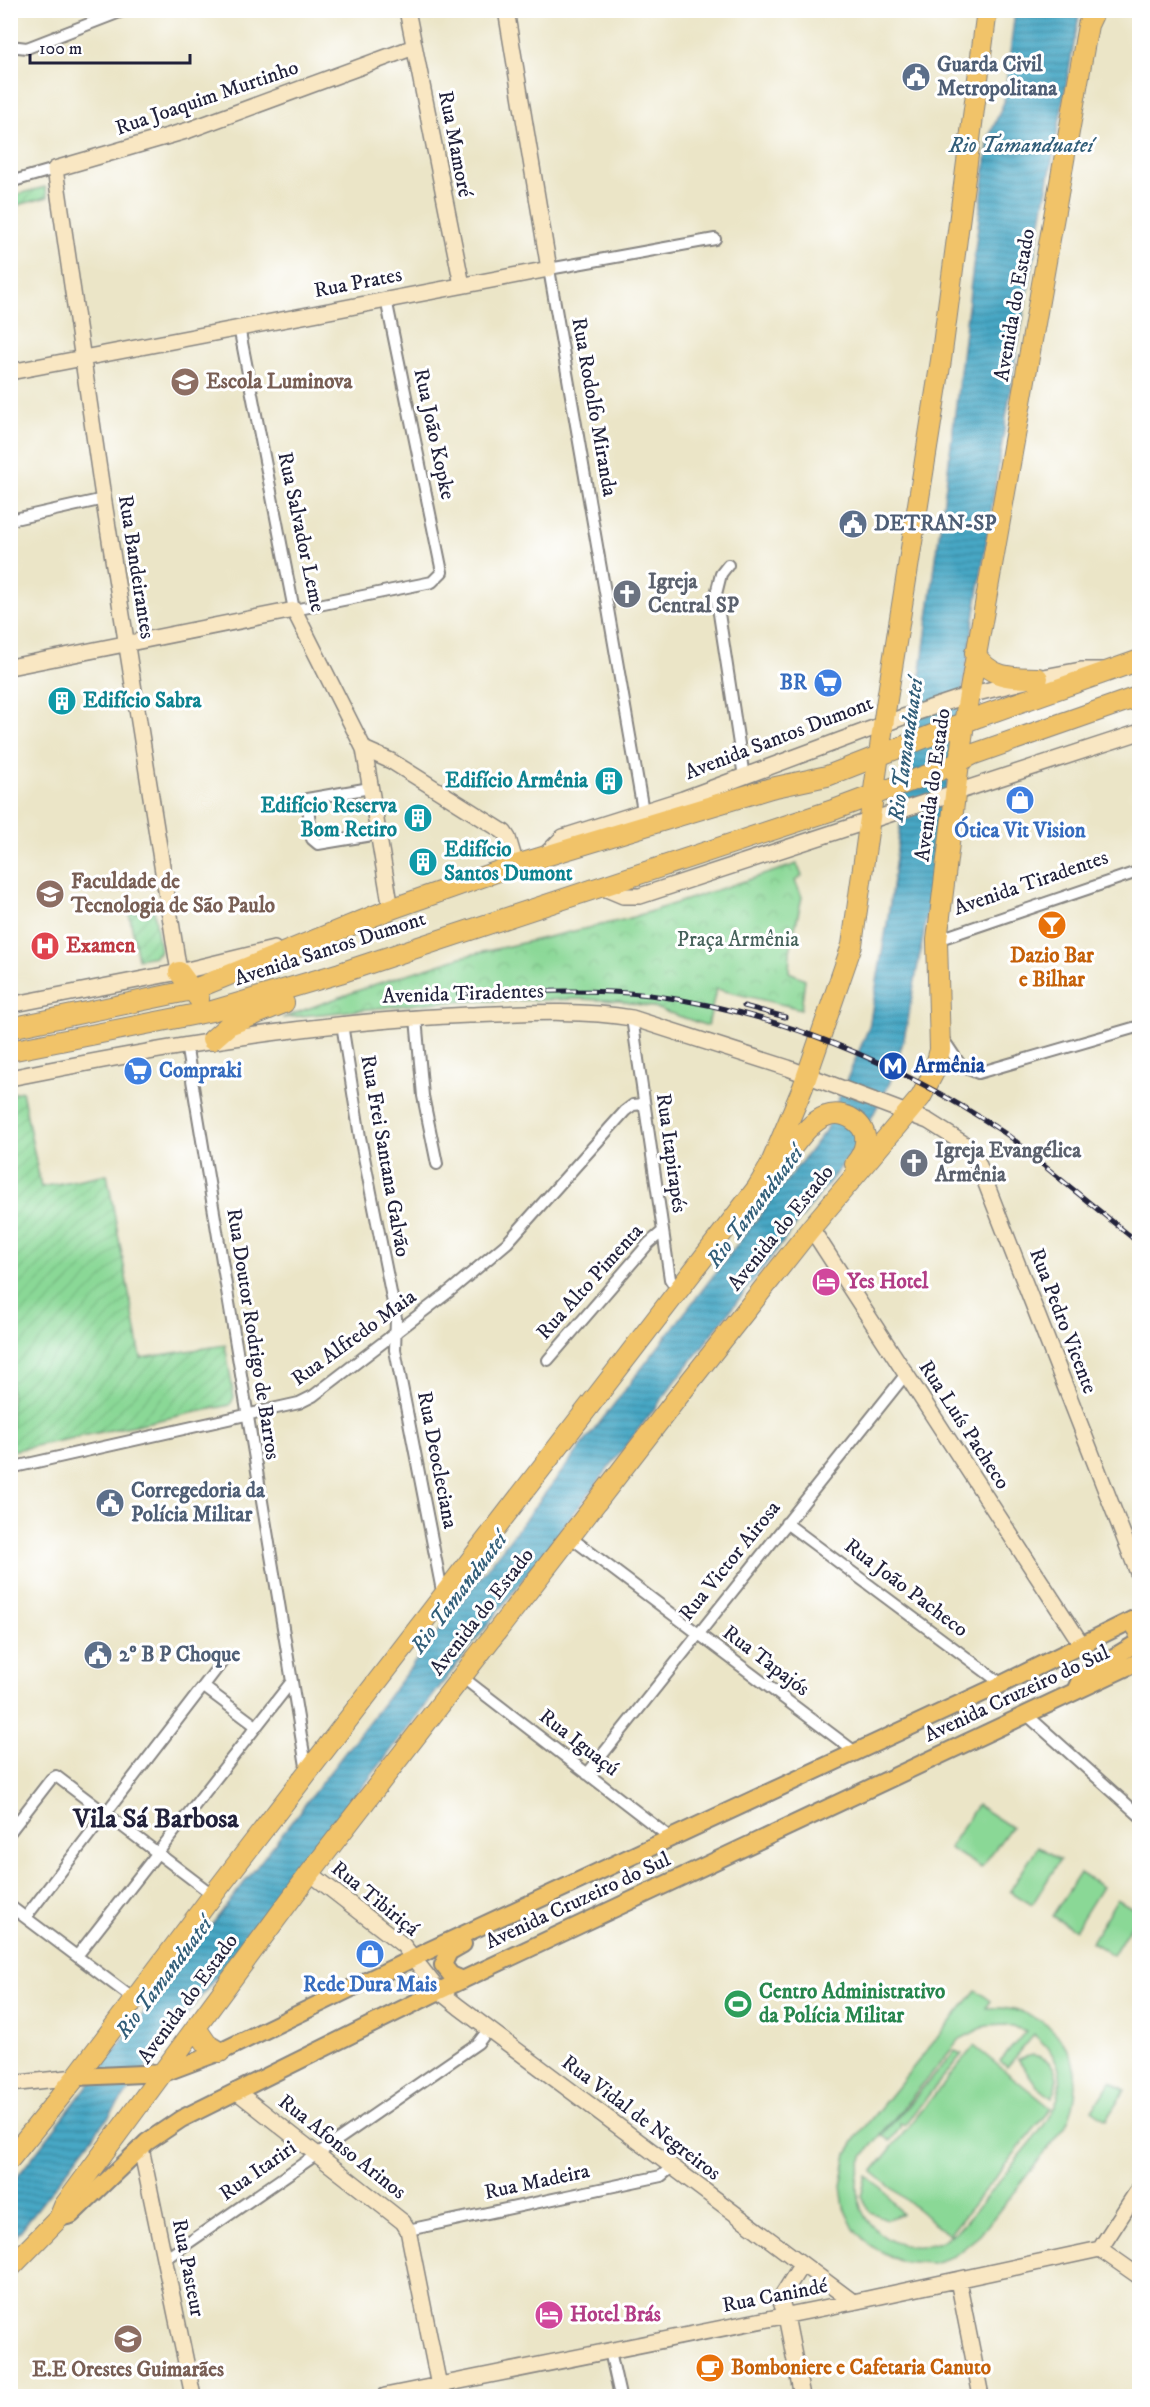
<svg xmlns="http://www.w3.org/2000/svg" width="1150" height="2407" viewBox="0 0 1150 2407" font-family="'IM FELL DW Pica',serif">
  <defs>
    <pattern id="park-crowns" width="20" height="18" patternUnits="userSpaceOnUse" patternTransform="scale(1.5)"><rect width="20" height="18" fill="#8ad896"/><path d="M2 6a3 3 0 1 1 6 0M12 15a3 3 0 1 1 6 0" fill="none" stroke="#77b982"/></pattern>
    <pattern id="garden-furrows" width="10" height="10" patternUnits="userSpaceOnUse" patternTransform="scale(1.5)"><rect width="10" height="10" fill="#8ad896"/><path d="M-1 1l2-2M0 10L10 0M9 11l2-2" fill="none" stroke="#77b982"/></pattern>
    <pattern id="water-rules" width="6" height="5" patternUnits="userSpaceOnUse" patternTransform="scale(1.5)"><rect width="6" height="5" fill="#46a7c5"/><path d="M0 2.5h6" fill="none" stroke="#3a88a1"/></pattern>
  </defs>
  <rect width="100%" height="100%" fill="#fff"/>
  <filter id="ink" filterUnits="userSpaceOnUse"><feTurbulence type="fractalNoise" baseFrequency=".0167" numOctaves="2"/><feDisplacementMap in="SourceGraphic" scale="12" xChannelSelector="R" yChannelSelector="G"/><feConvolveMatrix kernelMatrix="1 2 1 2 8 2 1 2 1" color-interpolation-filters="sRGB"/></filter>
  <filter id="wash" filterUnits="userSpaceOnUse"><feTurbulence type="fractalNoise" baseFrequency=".008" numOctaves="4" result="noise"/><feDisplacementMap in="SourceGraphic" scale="24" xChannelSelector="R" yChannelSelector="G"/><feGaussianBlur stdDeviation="1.35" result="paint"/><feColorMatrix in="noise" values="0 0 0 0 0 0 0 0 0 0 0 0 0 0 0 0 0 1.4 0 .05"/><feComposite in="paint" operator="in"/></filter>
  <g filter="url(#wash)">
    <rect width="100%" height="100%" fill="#ebe5c7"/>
    <path fill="url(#park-crowns)" stroke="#567d68" stroke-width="1.5" d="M 797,864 L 802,876 L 795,881 L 802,897 L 790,951 L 789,972 L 805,979 L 801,1009 L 716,989 L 708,1026 L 652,1007 L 620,1001 L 580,999 L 439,1002 L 282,1018 L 376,984 L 461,957 L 627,919 Z"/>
    <path fill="url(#garden-furrows)" stroke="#567d68" stroke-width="1.5" d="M 45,187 L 48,197 L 11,207 L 11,196 Z
      M 154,909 L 160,951 L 155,956 L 138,959 L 129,913 Z
      M 22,1091 L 41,1187 L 107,1174 L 141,1358 L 225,1345 L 234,1397 L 230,1405 L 11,1451 L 10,1094 Z"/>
    <path fill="#8ad896" stroke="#567d68" stroke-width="1.5" fill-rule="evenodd" d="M 977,1805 L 1011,1827 L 981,1868 L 949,1848 Z
      M 1038,1846 L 1060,1860 L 1032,1905 L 1010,1891 Z
      M 1080,1873 L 1102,1887 L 1075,1930 L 1052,1916 Z
      M 1117,1899 L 1139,1912 L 1113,1955 L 1091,1942 Z
      M 976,1990 L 991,2001 L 986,2008 C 1055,2004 1097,2065 1065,2127 L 980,2235 L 954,2256 L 932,2263 L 899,2261 L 869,2245 L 854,2229 L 844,2208 L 841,2186 L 847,2153 L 859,2134 ZM 1006,2025 L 1026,2031 L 1000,2061 L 1007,2067 L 1034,2035 C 1092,2081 1042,2128 1010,2168 C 992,2189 976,2212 956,2232 C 901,2273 835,2218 864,2155 L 960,2039 L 986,2026 Z
      M 974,2046 L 1051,2108 L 949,2235 L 872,2172 Z
      M 955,2051 L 962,2054 L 904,2125 L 900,2123 L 900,2128 L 890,2141 L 882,2135 Z
      M 1032,2055 C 1055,2058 1063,2079 1052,2098 L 1037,2086 L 1018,2059 Z
      M 1111,2081 L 1125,2090 L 1106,2120 L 1092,2110 Z
      M 866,2176 L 882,2188 L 902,2214 L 887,2219 L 870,2212 L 861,2196 Z"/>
    <path fill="url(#water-rules)" stroke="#346480" stroke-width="1.5" d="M 1015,11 L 1080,11 L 1017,350 L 923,938 L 904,1039 L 889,1085 L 854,1150 L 11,2243 L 10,2186 L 825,1131 L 869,1027 L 887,924 L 948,469 L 989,137 L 1004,102 Z"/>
  </g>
  <g filter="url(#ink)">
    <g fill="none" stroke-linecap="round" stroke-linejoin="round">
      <g stroke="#868481" stroke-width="14">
        <path id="street" d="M 10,46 L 27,48 L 125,10
          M 10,182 L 55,169
          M 239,327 L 294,610 L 432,582 L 442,572 L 386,299
          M 10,520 L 104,499
          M 728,565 L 721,574 L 716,594 L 744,777
          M 370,788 L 307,799 L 312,839 L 318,844 L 378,834
          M 643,811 L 549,269 L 715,239
          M 937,940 L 1140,871
          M 416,1018 L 423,1096 L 437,1164
          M 632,1018 L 670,1279 L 678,1291
          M 342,1024 L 360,1137 L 396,1318 L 395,1350 L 443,1596
          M 943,1039 L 961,1066 L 978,1073 L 1140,1026
          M 186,1044 L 307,1772
          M 548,1360 L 649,1243 L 663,1231
          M 10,1468 L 299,1403 L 313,1396 L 450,1291 L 507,1243 L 625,1111 L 633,1105 L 644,1104
          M 786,1523 L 1002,1684
          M 570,1537 L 854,1751
          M 462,1677 L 672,1839
          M 204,1687 L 256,1726
          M 1027,1715 L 1140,1816
          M 587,1774 L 906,1374
          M 10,1832 L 51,1779 L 56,1776 L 213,1895
          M 10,1906 L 135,2000
          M 26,1917 L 225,1658
          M 77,1956 L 292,1681
          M 408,2230 L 661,2176 L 672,2167
          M 165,2259 L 478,2043 L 488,2030
          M 610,2351 L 620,2396"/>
      </g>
      <g stroke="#868481" stroke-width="18">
        <path id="secondary" d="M 407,10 L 462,285
          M 10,372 L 549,269 L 506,10
          M 10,667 L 294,610 L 364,749 L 391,909
          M 364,749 L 391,761 L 504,832 L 508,838 L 516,865
          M 544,856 L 563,837 L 683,799 L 903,717 L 969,695 L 1038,678 L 1081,670 L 1103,670
          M 599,886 L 623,896 L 640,896 L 1140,732
          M 179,972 L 102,490 L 55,169 L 189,130 L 414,47
          M 10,1005 L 179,972 L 274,949
          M 10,1078 C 163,1047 312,1022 469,1015 C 522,1013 579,1009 632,1018 L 788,1068 L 928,1121 L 966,1145 L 978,1163 L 1140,1578
          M 811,1228 L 1082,1645
          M 310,1873 L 403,1945 L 439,1991 L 459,2007 L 853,2302
          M 10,2084 L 76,2077
          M 236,2091 L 403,2222 L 408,2230 L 441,2396
          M 141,2148 L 193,2396
          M 1100,2249 L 1140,2277
          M 802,2264 L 780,2299 L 786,2316 L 802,2396
          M 958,2280 L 981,2396
          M 385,2396 L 853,2302 L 1100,2249 L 1140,2187"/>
      </g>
      <g stroke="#868481" stroke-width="20">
        <path id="primary" d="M 1076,1689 L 1082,1676 L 1137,1643 L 1138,1632 L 1130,1621
          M 463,1944 L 449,1952 L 443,1965 L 451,1975 L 463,1980
          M 76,2077 L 164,2073 L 220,2052 L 430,1950 L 1002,1684 L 1140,1616
          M 59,2218 L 71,2215 L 147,2142 L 181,2119 L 439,1991 L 1140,1661"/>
      </g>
      <g stroke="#868481" stroke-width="22">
        <path id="highway" d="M 975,653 C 989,678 1011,678 1038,678
          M 179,972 L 199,999
          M 10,1028 L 192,990 L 391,909 L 516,865 L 771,788 L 827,776 L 978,717 L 1140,660
          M 212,1040 L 229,1025 L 284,1003
          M 10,1051 L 212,1011 L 340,973 L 836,809 L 951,766 L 974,754 L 1140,696
          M 771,1167 L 780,1163 C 792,1149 808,1122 826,1116 C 843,1109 868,1123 865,1143 C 864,1151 860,1158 855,1164
          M 196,2028 L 207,2044 L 220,2052
          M 10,2159 L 76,2077 L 213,1895 L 757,1188 L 769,1168 L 803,1087 L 852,945 L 885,712 L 941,360 L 987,10
          M 10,2268 L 59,2218 L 64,2206 L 310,1873 L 691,1380 L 811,1228 L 921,1097 L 934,1072 L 940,1050 L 937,940 L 964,723 L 1088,25 L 1095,10"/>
      </g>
      <use href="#street" stroke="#fff" stroke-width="10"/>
      <use href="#secondary" stroke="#f9e7c3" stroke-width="15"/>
      <use href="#primary" stroke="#f1c369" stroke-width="16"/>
      <use href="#highway" stroke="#f1c369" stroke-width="20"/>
      <g stroke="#22223b" stroke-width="5">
        <path id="rail" d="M 459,994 C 523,992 587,988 650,995 C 774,1011 899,1063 1003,1132 C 1019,1142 1033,1157 1048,1169 C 1079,1194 1109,1219 1140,1244
          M 744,1006 L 785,1017"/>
      </g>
      <use href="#rail" stroke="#fff" stroke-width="3" stroke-dasharray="9" stroke-linecap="butt"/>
    </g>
  </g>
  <defs>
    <g id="civic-disc" transform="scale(1.5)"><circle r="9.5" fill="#5c6f8a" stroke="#fff"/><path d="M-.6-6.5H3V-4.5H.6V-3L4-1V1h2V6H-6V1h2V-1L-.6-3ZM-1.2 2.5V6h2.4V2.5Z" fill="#fff"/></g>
    <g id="school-disc" transform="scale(1.5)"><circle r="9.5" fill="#8d6e63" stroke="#fff"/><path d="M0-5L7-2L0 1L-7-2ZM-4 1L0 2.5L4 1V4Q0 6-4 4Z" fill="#fff"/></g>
    <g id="church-disc" transform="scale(1.5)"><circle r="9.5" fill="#6b7280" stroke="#fff"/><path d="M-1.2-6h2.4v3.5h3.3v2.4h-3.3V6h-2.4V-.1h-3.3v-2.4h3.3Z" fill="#fff"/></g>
    <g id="supermarket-disc" transform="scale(1.5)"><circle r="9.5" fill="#3f7fe0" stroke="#fff"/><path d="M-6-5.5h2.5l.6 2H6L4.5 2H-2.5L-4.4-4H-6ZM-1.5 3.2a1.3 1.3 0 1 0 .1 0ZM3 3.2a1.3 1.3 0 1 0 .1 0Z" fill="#fff"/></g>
    <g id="building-disc" transform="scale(1.5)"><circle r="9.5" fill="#0f9aa8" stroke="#fff"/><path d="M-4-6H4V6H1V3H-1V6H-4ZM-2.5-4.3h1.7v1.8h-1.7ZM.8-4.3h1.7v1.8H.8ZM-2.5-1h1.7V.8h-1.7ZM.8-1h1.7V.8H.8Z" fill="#fff"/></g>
    <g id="shop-disc" transform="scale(1.5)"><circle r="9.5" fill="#3f7fe0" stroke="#fff"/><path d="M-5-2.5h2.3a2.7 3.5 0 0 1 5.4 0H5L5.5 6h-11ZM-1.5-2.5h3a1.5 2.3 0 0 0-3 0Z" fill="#fff"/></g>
    <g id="university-disc" transform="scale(1.5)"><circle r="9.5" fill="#8d6e63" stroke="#fff"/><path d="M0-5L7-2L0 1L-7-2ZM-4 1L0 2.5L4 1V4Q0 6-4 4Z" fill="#fff"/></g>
    <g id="bar-disc" transform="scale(1.5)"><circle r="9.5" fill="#e8710a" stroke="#fff"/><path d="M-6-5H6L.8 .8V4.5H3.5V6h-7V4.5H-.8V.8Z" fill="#fff"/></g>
    <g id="hospital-disc" transform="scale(1.5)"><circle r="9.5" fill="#e0444e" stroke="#fff"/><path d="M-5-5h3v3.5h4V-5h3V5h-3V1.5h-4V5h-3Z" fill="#fff"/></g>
    <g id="metro-disc" transform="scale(1.5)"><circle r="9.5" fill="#1a4fb4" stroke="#fff"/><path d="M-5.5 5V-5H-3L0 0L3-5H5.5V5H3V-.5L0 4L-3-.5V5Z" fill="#fff"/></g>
    <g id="hotel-disc" transform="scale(1.5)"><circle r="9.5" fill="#d1479c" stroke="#fff"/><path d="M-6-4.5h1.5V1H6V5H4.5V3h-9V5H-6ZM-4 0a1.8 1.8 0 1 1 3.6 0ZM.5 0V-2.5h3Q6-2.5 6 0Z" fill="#fff"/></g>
    <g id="stadium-disc" transform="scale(1.5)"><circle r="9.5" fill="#2e9e5b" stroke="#fff"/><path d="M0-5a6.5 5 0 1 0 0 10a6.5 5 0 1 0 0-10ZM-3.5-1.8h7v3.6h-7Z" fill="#fff"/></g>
    <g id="cafe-disc" transform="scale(1.5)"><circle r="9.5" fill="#e8710a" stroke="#fff"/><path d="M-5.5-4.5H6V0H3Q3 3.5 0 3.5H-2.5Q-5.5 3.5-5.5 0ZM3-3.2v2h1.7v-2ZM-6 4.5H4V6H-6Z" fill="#fff"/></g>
  </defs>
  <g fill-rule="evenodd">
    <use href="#civic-disc" x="916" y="77"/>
    <use href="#school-disc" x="185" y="382"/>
    <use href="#civic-disc" x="853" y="524"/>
    <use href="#church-disc" x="627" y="594"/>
    <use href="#supermarket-disc" x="828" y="683"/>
    <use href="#building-disc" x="62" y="701"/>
    <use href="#building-disc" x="609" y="781"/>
    <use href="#shop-disc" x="1020" y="800"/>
    <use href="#building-disc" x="418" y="818"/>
    <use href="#building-disc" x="423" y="862"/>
    <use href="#university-disc" x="50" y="894"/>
    <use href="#bar-disc" x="1052" y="925"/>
    <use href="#hospital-disc" x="45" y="946"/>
    <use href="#metro-disc" x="893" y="1066"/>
    <use href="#supermarket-disc" x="138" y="1071"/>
    <use href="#church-disc" x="914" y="1163"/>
    <use href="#hotel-disc" x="826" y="1282"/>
    <use href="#civic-disc" x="110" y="1503"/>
    <use href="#civic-disc" x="98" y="1655"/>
    <use href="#shop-disc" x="370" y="1954"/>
    <use href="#stadium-disc" x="738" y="2004"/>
    <use href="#hotel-disc" x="549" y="2315"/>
    <use href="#school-disc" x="128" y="2339"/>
    <use href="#cafe-disc" x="710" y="2368"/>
  </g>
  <g text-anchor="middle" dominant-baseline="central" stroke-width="6" stroke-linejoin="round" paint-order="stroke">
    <g font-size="21" font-weight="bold" fill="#4e5e75" stroke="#fff" text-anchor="start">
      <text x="937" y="65">Guarda Civil<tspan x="937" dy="24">Metropolitana</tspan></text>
      <text x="874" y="524">DETRAN-SP</text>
      <text x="131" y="1491">Corregedoria da<tspan x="131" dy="24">Polícia Militar</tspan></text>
      <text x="119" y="1655">2º B P Choque</text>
    </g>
    <g font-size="21" fill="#22223b" stroke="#fff">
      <text transform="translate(207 98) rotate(-19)">Rua Joaquim Murtinho</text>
      <text transform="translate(455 144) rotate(79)">Rua Mamoré</text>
      <text transform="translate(358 283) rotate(-11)">Rua Prates</text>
      <text transform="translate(1015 305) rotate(-80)">Avenida do Estado</text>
      <text transform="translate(594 407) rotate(80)">Rua Rodolfo Miranda</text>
      <text transform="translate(434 434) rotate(78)">Rua João Kopke</text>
      <text transform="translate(301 532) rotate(78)">Rua Salvador Leme</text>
      <text transform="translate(136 567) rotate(81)">Rua Bandeirantes</text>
      <text transform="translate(779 738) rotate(-21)">Avenida Santos Dumont</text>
      <text transform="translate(933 785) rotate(-82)">Avenida do Estado</text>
      <text transform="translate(1031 883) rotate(-19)">Avenida Tiradentes</text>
      <text transform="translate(330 949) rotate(-18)">Avenida Santos Dumont</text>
      <text transform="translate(463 994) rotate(-2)">Avenida Tiradentes</text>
      <text transform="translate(671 1153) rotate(82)">Rua Itapirapés</text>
      <text transform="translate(385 1156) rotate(80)">Rua Frei Santana Galvão</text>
      <text transform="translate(781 1228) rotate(-51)">Avenida do Estado</text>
      <text transform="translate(590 1282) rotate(-48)">Rua Alto Pimenta</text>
      <text transform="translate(1063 1321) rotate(69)">Rua Pedro Vicente</text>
      <text transform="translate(253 1334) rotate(81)">Rua Doutor Rodrigo de Barros</text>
      <text transform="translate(354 1338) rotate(-36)">Rua Alfredo Maia</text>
      <text transform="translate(964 1425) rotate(57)">Rua Luís Pacheco</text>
      <text transform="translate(437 1460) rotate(79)">Rua Deocleciana</text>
      <text transform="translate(730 1561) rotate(-51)">Rua Victor Airosa</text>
      <text transform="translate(906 1588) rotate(37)">Rua João Pacheco</text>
      <text transform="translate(482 1612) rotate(-52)">Avenida do Estado</text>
      <text transform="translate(766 1661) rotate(37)">Rua Tapajós</text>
      <text transform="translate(1017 1694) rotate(-25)">Avenida Cruzeiro do Sul</text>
      <text transform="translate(579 1743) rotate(38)">Rua Iguaçú</text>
      <text transform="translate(375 1899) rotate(39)">Rua Tibiriçá</text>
      <text transform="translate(578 1901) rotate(-25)">Avenida Cruzeiro do Sul</text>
      <text transform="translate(188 1999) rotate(-54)">Avenida do Estado</text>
      <text transform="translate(641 2118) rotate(37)">Rua Vidal de Negreiros</text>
      <text transform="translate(342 2147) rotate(38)">Rua Afonso Arinos</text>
      <text transform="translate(258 2171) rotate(-35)">Rua Itariri</text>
      <text transform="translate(537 2182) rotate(-12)">Rua Madeira</text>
      <text transform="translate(188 2268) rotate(79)">Rua Pasteur</text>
      <text transform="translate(775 2296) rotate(-11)">Rua Canindé</text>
    </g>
    <g font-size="21" font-weight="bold" fill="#785e54" stroke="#fff" text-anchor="start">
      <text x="206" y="382">Escola Luminova</text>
      <text x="71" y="882">Faculdade de<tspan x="71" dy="24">Tecnologia de São Paulo</tspan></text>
      <text x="128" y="2370" text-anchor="middle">E.E Orestes Guimarães</text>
    </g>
    <g font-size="21" font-weight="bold" fill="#5b616d" stroke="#fff" text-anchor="start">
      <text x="648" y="582">Igreja<tspan x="648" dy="24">Central SP</tspan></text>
      <text x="935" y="1151">Igreja Evangélica<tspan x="935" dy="24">Armênia</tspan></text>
    </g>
    <g font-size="21" font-weight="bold" fill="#366cbe" stroke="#fff">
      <text x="807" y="683" text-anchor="end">BR</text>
      <text x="1020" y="831">Ótica Vit Vision</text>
      <text x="159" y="1071" text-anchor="start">Compraki</text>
      <text x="370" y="1985">Rede Dura Mais</text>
    </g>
    <g font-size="21" font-weight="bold" fill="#0d838f" stroke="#fff" text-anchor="start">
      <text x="83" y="701">Edifício Sabra</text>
      <text x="588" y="781" text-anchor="end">Edifício Armênia</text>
      <text x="397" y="806" text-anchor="end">Edifício Reserva<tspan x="397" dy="24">Bom Retiro</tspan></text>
      <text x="444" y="850">Edifício<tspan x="444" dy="24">Santos Dumont</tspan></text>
    </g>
    <g font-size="21" fill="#46625b" stroke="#fff">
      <text x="738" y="940">Praça Armênia</text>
    </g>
    <g font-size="21" font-weight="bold" fill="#be3a42" stroke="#fff" text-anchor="start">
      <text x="66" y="946">Examen</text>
    </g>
    <g font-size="21" font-weight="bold" fill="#c56008" stroke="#fff">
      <text x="1052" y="956">Dazio Bar<tspan x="1052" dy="24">e Bilhar</tspan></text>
      <text x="731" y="2368" text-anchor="start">Bomboniere e Cafetaria Canuto</text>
    </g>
    <g font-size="21" font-weight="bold" fill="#164399" stroke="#fff" text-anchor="start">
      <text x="914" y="1066">Armênia</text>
    </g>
    <g font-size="21" font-weight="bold" fill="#b23c85" stroke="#fff" text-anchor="start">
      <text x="847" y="1282">Yes Hotel</text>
      <text x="570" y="2315">Hotel Brás</text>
    </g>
    <g font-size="21" font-weight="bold" fill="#27864d" stroke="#fff" text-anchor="start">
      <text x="759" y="1992">Centro Administrativo<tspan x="759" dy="24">da Polícia Militar</tspan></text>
    </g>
    <g font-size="22" font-style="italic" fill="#325e79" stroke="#fff">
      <text x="1021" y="145">Rio Tamanduateí</text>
      <text transform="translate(906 750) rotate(-82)">Rio Tamanduateí</text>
      <text transform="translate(755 1207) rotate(-53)">Rio Tamanduateí</text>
      <text transform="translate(459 1593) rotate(-53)">Rio Tamanduateí</text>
      <text transform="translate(164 1978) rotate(-53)">Rio Tamanduateí</text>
    </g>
    <g font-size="27" font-weight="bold" fill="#22223b" stroke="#fff">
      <text x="156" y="1819">Vila Sá Barbosa</text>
    </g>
  </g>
  <rect width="1150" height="2407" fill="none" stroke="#fff" stroke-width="36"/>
  <path d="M30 54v9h160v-9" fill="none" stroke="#22223b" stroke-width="3"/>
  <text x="39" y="54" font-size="18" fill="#22223b" stroke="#ffffff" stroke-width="4.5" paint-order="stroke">100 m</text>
</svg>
